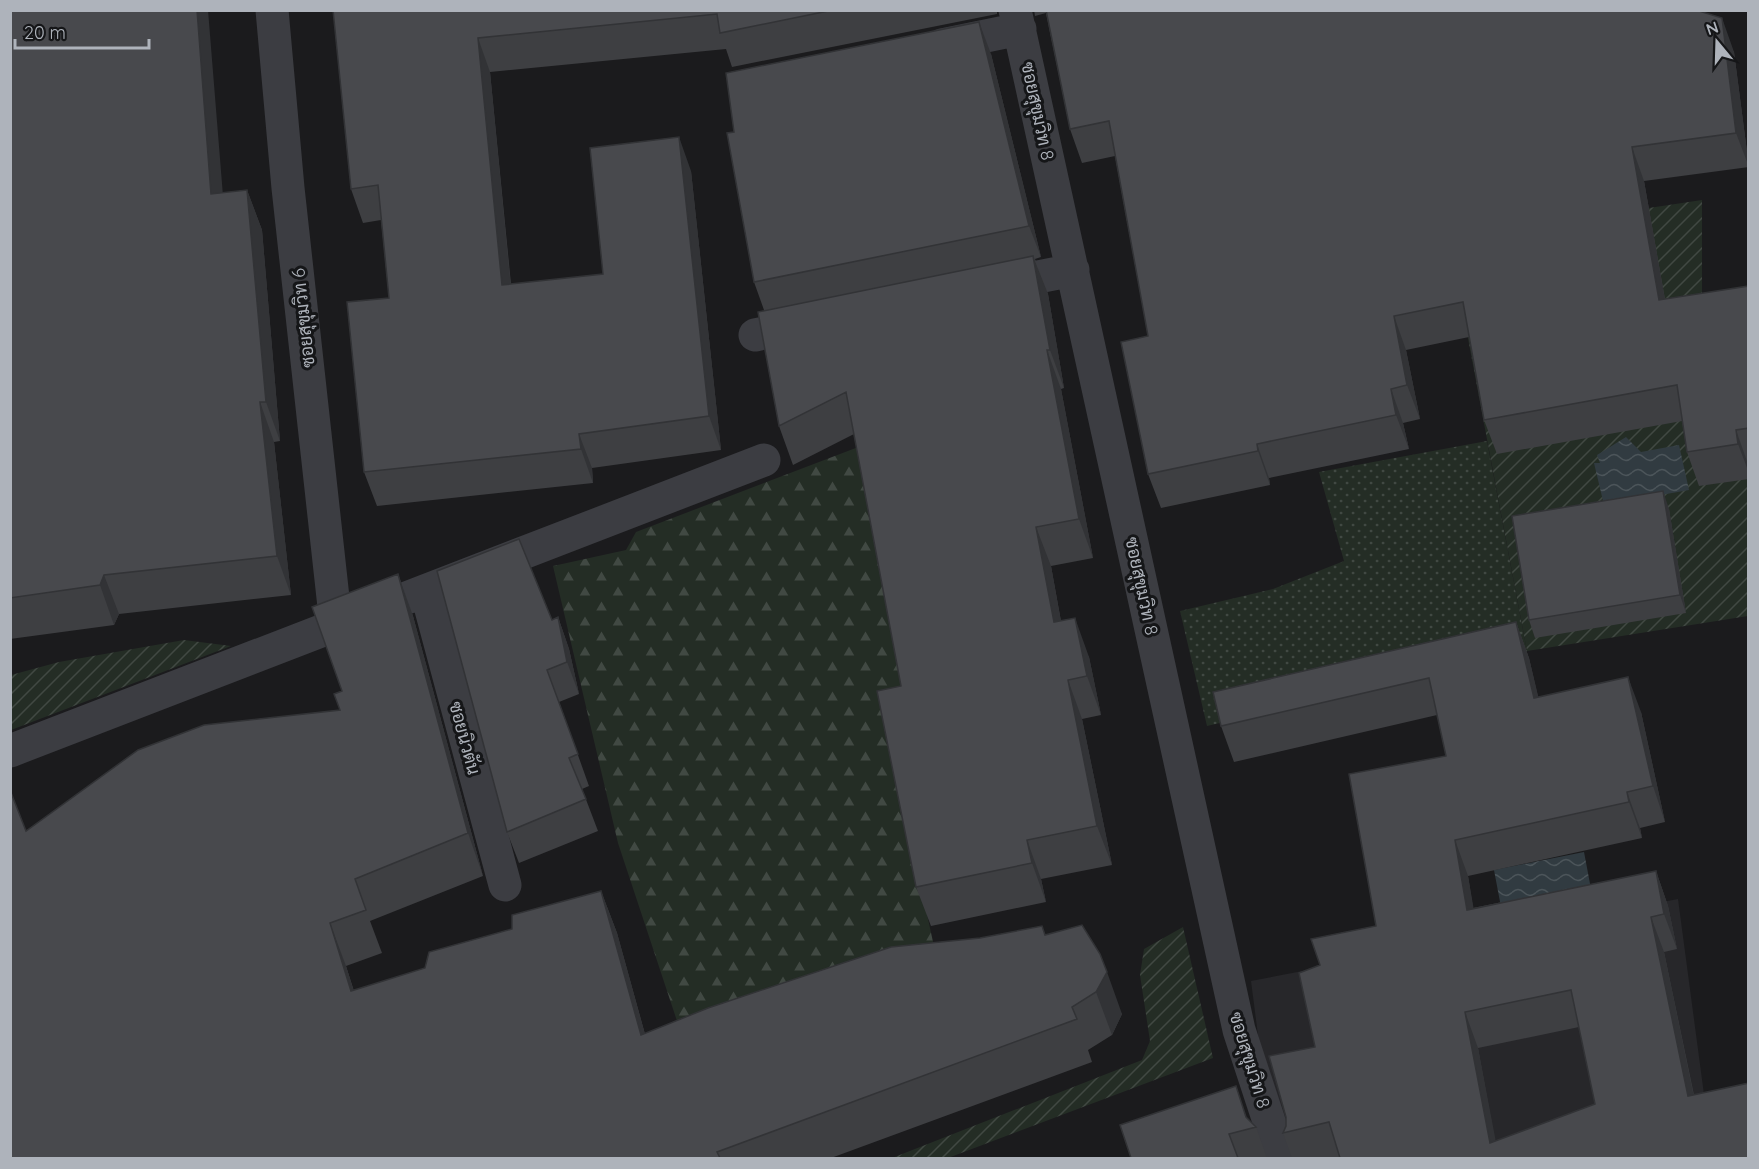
<svg xmlns="http://www.w3.org/2000/svg" width="1759" height="1169" viewBox="0 0 1759 1169" font-family="Quicksand,Sarabun,sans-serif">
  <defs>
    <pattern id="grass-dots" width="8" height="8" patternUnits="userSpaceOnUse" patternTransform="scale(1.5)"><rect width="8" height="8" fill="#242d25"/><path d="M2 2h.1M6 6h.1" fill="none" stroke="#414943" stroke-width="1.8" stroke-linecap="round"/></pattern>
    <pattern id="forest-firs" width="22" height="20" patternUnits="userSpaceOnUse" patternTransform="scale(1.5)"><rect width="22" height="20" fill="#242d25"/><path d="M5 1l3.5 6h-7zM16 11l3.5 6h-7z" fill="#414943"/></pattern>
    <pattern id="garden-furrows" width="10" height="10" patternUnits="userSpaceOnUse" patternTransform="scale(1.5)"><rect width="10" height="10" fill="#242d25"/><path d="M-1 1l2-2M0 10L10 0M9 11l2-2" fill="none" stroke="#414943"/></pattern>
    <pattern id="water-waves" width="16" height="10" patternUnits="userSpaceOnUse" patternTransform="scale(1.5)"><rect width="16" height="10" fill="#313b41"/><path d="M0 5q4-4 8 0t8 0" fill="none" stroke="#4c555a"/></pattern>
  </defs>
  <rect width="100%" height="100%" fill="#1b1b1d"/>
  <path fill="#27272a" d="M 1678,899 L 1707,1117 L 1717,1158 L 1292,1158 L 1262,1066 L 1251,981 Z"/>
  <path fill="url(#grass-dots)" d="M 1487,441 L 1527,651 L 1207,726 L 1180,611 L 1273,589 L 1344,561 L 1319,472 Z"/>
  <path fill="url(#forest-firs)" d="M 861,446 L 902,693 L 882,708 L 935,951 L 679,1027 L 618,843 L 553,566 L 626,550 L 636,532 Z"/>
  <path fill="url(#garden-furrows)" d="M 1702,200 L 1702,433 L 1748,428 L 1748,616 L 1527,651 L 1449,238 Z
    M 184,640 L 231,646 L 11,730 L 11,675 L 59,662 Z
    M 1183,927 L 1213,1058 L 948,1158 L 892,1158 L 1142,1060 L 1150,1041 L 1140,975 L 1144,949 Z"/>
  <path fill="url(#water-waves)" d="M 1626,437 L 1641,452 L 1679,445 L 1689,490 L 1604,505 L 1594,463 L 1600,463 L 1597,455 Z
    M 1584,852 L 1591,889 L 1501,907 L 1494,870 Z"/>
  <g fill="none" stroke-linecap="round" stroke-linejoin="round">
    <path stroke="#3c3d42" stroke-width="33" d="M 272,10 L 288,188 L 336,625
      M 1015,10 L 1239,1030 L 1281,1158
      M 942,45 L 1020,29
      M 998,285 L 1073,270
      M 755,335 L 806,324
      M 426,591 L 505,885
      M 10,751 L 764,460"/>
  </g>
  <path fill="#3e3f42" fill-rule="evenodd" d="M 10,10 L 222,193 L 247,190 L 262,230 L 280,441 L 274,442 L 291,595 L 119,614 L 114,625 L 10,639 Z
    M 333,10 L 997,10 L 997,14 L 732,67 L 726,49 L 490,72 L 511,284 L 603,274 L 691,171 L 721,450 L 592,468 L 593,483 L 377,506 L 364,472 L 389,298 L 381,220 L 363,223 L 351,189 Z
    M 1034,10 L 1696,10 L 1734,52 L 1749,167 L 1644,181 L 1665,299 L 1749,286 L 1749,479 L 1699,486 L 1687,452 L 1682,421 L 1497,454 L 1484,420 L 1469,337 L 1406,350 L 1420,419 L 1403,423 L 1409,449 L 1269,478 L 1270,485 L 1161,508 L 1148,474 L 1148,336 L 1115,156 L 1082,163 L 1070,129 L 1046,13 L 1035,16 Z
    M 991,54 L 1041,257 L 1035,259 L 1048,294 L 1064,388 L 1061,389 L 1093,558 L 1051,566 L 1061,621 L 1089,657 L 1101,715 L 1082,719 L 1112,865 L 1041,879 L 1046,902 L 931,926 L 916,887 L 901,686 L 854,434 L 793,465 L 779,426 L 764,310 L 754,282 L 734,132 Z
    M 1669,509 L 1686,613 L 1535,638 L 1529,620 Z
    M 398,574 L 413,616 L 483,876 L 370,921 L 382,953 L 346,966 L 354,991 L 425,968 L 512,929 L 601,891 L 617,933 L 645,1034 L 1045,935 L 1122,1014 L 1112,1035 L 1088,1050 L 1092,1062 L 831,1158 L 10,1158 L 340,710 L 334,694 L 342,691 Z
    M 558,617 L 569,649 L 579,694 L 559,702 L 589,786 L 582,789 L 598,831 L 519,863 L 507,832 L 552,620 Z
    M 1516,622 L 1529,658 L 1538,697 L 1641,712 L 1665,822 L 1640,828 L 1642,838 L 1468,876 L 1473,908 L 1656,871 L 1668,906 L 1677,949 L 1664,952 L 1694,1095 L 1749,1158 L 1292,1158 L 1283,1133 L 1315,1047 L 1320,965 L 1376,926 L 1446,756 L 1437,715 L 1234,762 L 1221,726 ZM 1579,1027 L 1595,1104 L 1495,1141 L 1478,1048 Z
    M 1248,1119 L 1256,1127 L 1267,1158 L 1131,1158 Z"/>
  <path fill="#323336" d="M 197,10 L 208,10 L 226,233 L 211,194 Z
    M 1722,18 L 1734,52 L 1749,167 L 1736,133 Z
    M 979,22 L 991,54 L 1041,257 L 1029,226 Z
    M 478,38 L 490,72 L 514,319 L 502,285 Z
    M 679,137 L 691,171 L 721,450 L 709,416 Z
    M 1632,147 L 1644,181 L 1671,334 L 1659,300 Z
    M 247,190 L 262,230 L 280,441 L 266,402 Z
    M 1033,256 L 1048,294 L 1064,388 L 1050,350 Z
    M 1394,316 L 1406,350 L 1420,419 L 1407,385 Z
    M 1047,350 L 1061,389 L 1093,558 L 1079,519 Z
    M 1391,389 L 1403,423 L 1409,449 L 1396,415 Z
    M 260,402 L 274,442 L 291,595 L 277,556 Z
    M 1736,430 L 1748,464 L 1749,473 L 1738,444 Z
    M 579,434 L 592,468 L 593,483 L 581,449 Z
    M 1257,444 L 1269,478 L 1270,485 L 1258,451 Z
    M 1663,491 L 1669,509 L 1686,613 L 1680,595 Z
    M 1036,527 L 1051,566 L 1068,661 L 1054,622 Z
    M 398,574 L 413,616 L 483,876 L 468,833 Z
    M 104,575 L 119,614 L 114,625 L 100,585 Z
    M 558,617 L 569,649 L 579,694 L 567,662 Z
    M 1075,618 L 1089,657 L 1101,715 L 1087,676 Z
    M 1516,622 L 1529,658 L 1547,733 L 1534,698 Z
    M 1628,677 L 1641,712 L 1665,822 L 1653,786 Z
    M 1068,680 L 1082,719 L 1112,865 L 1097,826 Z
    M 1627,792 L 1640,828 L 1642,838 L 1629,802 Z
    M 1027,840 L 1041,879 L 1046,902 L 1032,863 Z
    M 1455,840 L 1468,876 L 1480,945 L 1467,910 Z
    M 1656,871 L 1668,906 L 1677,949 L 1664,914 Z
    M 601,891 L 617,933 L 657,1078 L 641,1035 Z
    M 1651,917 L 1664,952 L 1701,1131 L 1688,1096 Z
    M 330,923 L 346,966 L 367,1034 L 351,991 Z
    M 1107,972 L 1122,1014 L 1112,1035 L 1096,992 Z
    M 1465,1012 L 1478,1048 L 1499,1158 L 1490,1143 Z"/>
  <path fill="#48494d" stroke="#323336" stroke-width="1.5" fill-rule="evenodd" d="M 10,10 L 197,10 L 211,194 L 247,190 L 266,402 L 260,402 L 277,556 L 104,575 L 100,585 L 10,598 Z
    M 333,10 L 833,10 L 720,33 L 717,14 L 478,38 L 502,285 L 603,274 L 590,148 L 679,137 L 709,416 L 579,434 L 581,449 L 364,472 L 347,302 L 389,298 L 378,185 L 351,189 Z
    M 1046,10 L 1696,10 L 1722,18 L 1736,133 L 1632,147 L 1659,300 L 1749,286 L 1749,428 L 1736,430 L 1738,444 L 1687,452 L 1677,385 L 1484,420 L 1463,302 L 1394,316 L 1407,385 L 1391,389 L 1396,415 L 1257,444 L 1258,451 L 1148,474 L 1121,342 L 1148,336 L 1109,121 L 1070,129 Z
    M 979,22 L 1029,226 L 754,282 L 727,133 L 734,132 L 726,73 Z
    M 1033,256 L 1050,350 L 1047,350 L 1079,519 L 1036,527 L 1054,622 L 1075,618 L 1087,676 L 1068,680 L 1097,826 L 1027,840 L 1032,863 L 916,887 L 877,691 L 901,686 L 846,392 L 779,426 L 758,312 Z
    M 1663,491 L 1680,595 L 1529,620 L 1512,516 Z
    M 519,539 L 552,620 L 558,617 L 567,662 L 547,670 L 578,754 L 569,758 L 586,799 L 507,832 L 437,571 Z
    M 398,574 L 468,833 L 355,879 L 366,910 L 330,923 L 351,991 L 425,968 L 429,952 L 512,929 L 512,915 L 601,891 L 641,1035 L 708,1008 L 891,947 L 980,938 L 1042,926 L 1045,935 L 1082,925 L 1100,954 L 1107,972 L 1096,992 L 1072,1007 L 1077,1019 L 717,1152 L 720,1158 L 10,1158 L 10,790 L 26,831 L 138,750 L 204,725 L 340,710 L 334,694 L 342,691 L 312,607 Z
    M 1516,622 L 1534,698 L 1628,677 L 1653,786 L 1627,792 L 1629,802 L 1455,840 L 1467,910 L 1656,871 L 1664,914 L 1651,917 L 1688,1096 L 1749,1083 L 1749,1158 L 1340,1158 L 1329,1122 L 1283,1133 L 1286,1126 L 1286,1117 L 1269,1056 L 1315,1047 L 1299,973 L 1320,965 L 1311,939 L 1376,926 L 1349,774 L 1446,756 L 1429,678 L 1221,726 L 1213,692 ZM 1571,990 L 1595,1104 L 1490,1143 L 1465,1012 Z
    M 1236,1086 L 1246,1117 L 1256,1127 L 1229,1134 L 1238,1158 L 1131,1158 L 1120,1125 Z"/>
  <g text-anchor="middle" dominant-baseline="central" stroke-width="6" stroke-linejoin="round" paint-order="stroke">
    <g font-size="18" fill="#aeb3bb" stroke="#151618">
      <text transform="translate(1038 111) rotate(78)">ซอยสุขุมวิท 8</text>
      <text transform="translate(303 318) rotate(-96)">ซอยสุขุมวิท 6</text>
      <text transform="translate(1142 586) rotate(78)">ซอยสุขุมวิท 8</text>
      <text transform="translate(465 738) rotate(75)">ซอยนิวตัน</text>
      <text transform="translate(1250 1060) rotate(73)">ซอยสุขุมวิท 8</text>
    </g>
  </g>
  <rect width="1759" height="1169" fill="none" stroke="#aeb3bb" stroke-width="24"/>
  <g transform="translate(1717 42) rotate(341)" stroke="#151618" stroke-width="4.5" paint-order="stroke">
  <path d="M0-4.5L10 22L0 15L-10 22Z" fill="#aeb3bb"/>
  <text y="-9" font-size="16" font-weight="bold" text-anchor="middle" fill="#aeb3bb">N</text>
  </g>
  <path d="M15 39v9h134v-9" fill="none" stroke="#aeb3bb" stroke-width="3"/>
  <text x="24" y="39" font-size="18" fill="#aeb3bb" stroke="#151618" stroke-width="4.5" paint-order="stroke">20 m</text>
</svg>
